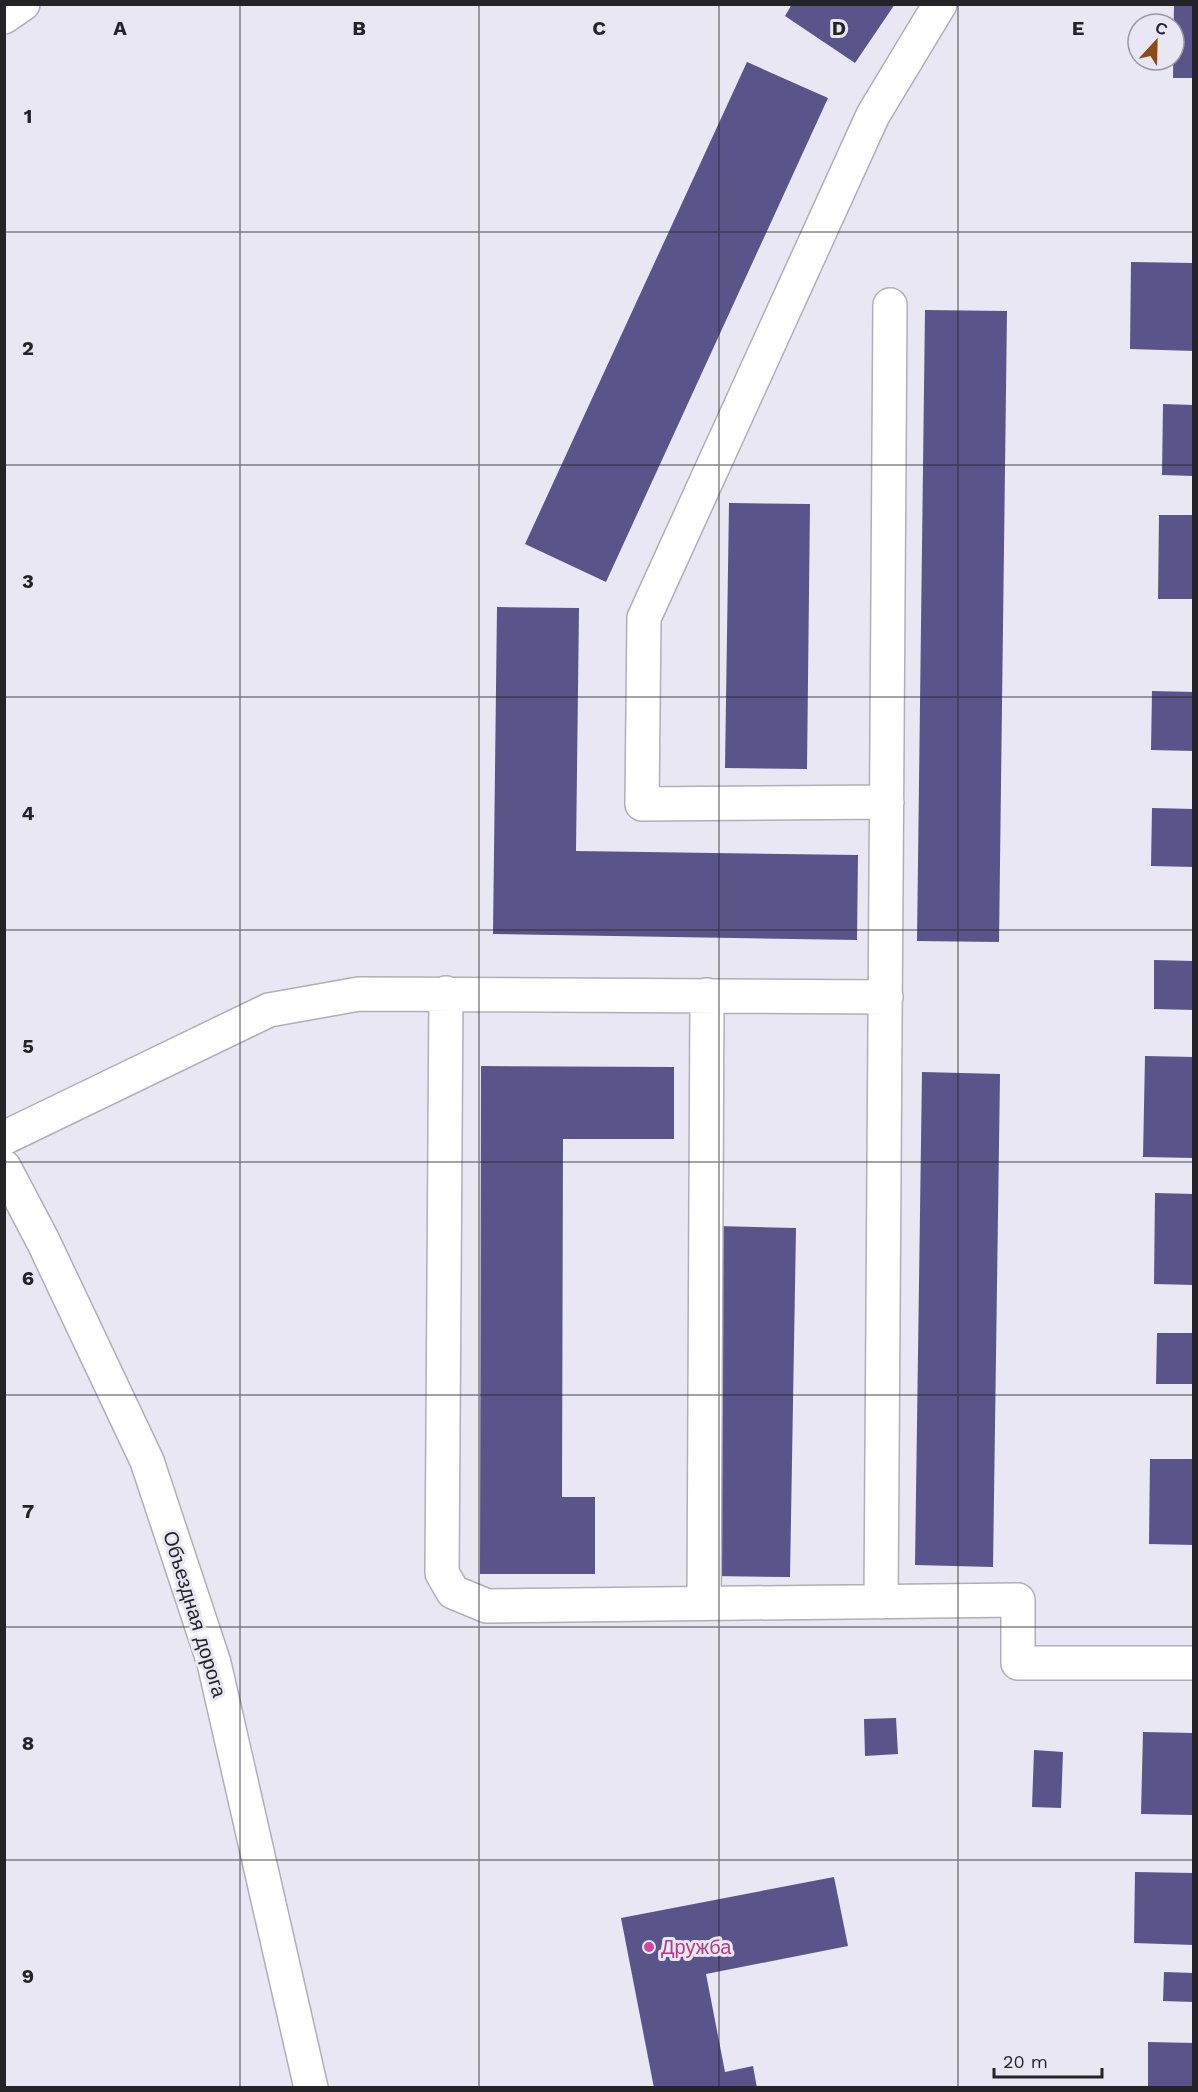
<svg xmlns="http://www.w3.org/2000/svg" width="1198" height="2092" viewBox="0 0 1198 2092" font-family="'Work Sans',sans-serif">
  <rect width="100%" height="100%" fill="#e8e7f3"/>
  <path fill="#595489" d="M 792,4 L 895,4 L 855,63 L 785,16 Z
    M 1174,4 L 1194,4 L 1194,78 L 1173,78 Z
    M 747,62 L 828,98 L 606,582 L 525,544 Z
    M 1131,262 L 1194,263 L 1194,351 L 1130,349 Z
    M 925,310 L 1007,311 L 999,942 L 917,941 Z
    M 1163,404 L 1194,405 L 1194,476 L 1162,475 Z
    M 729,503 L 810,504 L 807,769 L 725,768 Z
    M 1159,515 L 1194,515 L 1194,599 L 1158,599 Z
    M 497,607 L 579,608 L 576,851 L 858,855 L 857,940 L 493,934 Z
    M 1152,691 L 1194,692 L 1194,751 L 1151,750 Z
    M 1152,808 L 1194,809 L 1194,867 L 1151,866 Z
    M 1154,960 L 1194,961 L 1194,1010 L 1154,1009 Z
    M 1145,1056 L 1194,1057 L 1194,1158 L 1143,1157 Z
    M 481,1066 L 674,1067 L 674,1139 L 563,1139 L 562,1497 L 595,1497 L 595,1574 L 480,1574 Z
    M 922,1072 L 1000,1074 L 993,1567 L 915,1565 Z
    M 1155,1193 L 1194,1194 L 1194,1285 L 1154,1284 Z
    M 717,1226 L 796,1228 L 790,1577 L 711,1576 Z
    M 1157,1333 L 1194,1333 L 1194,1384 L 1156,1384 Z
    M 1150,1459 L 1194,1459 L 1194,1545 L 1149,1544 Z
    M 896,1718 L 898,1754 L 865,1756 L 864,1719 Z
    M 1143,1732 L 1194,1733 L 1194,1815 L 1141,1814 Z
    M 1034,1750 L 1063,1752 L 1061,1808 L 1032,1807 Z
    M 1135,1872 L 1194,1873 L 1194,1945 L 1134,1943 Z
    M 834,1877 L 848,1946 L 706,1974 L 725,2072 L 753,2066 L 757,2088 L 654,2088 L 621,1918 Z
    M 1164,1972 L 1194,1973 L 1194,2002 L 1163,2001 Z
    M 1148,2042 L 1194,2043 L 1194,2088 L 1148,2088 Z"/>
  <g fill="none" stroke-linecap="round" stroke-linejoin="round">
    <g stroke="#afafba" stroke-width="36">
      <path id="minor" d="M 4,17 L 23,4
        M 887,802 L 642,804 L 644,618 L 873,115 L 940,4
        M 446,993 L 442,1573 L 453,1592 L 487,1606 L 1018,1600 L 1018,1663 L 1194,1663
        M 4,1138 L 269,1010 L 359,994 L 886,997
        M 881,1602 L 890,305
        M 704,1603 L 707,995"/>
    </g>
    <g stroke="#afafba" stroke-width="36">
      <path id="major" d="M 4,1167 L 43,1241 L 147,1461 L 214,1663 L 311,2088"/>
    </g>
    <use href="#minor" stroke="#fff" stroke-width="33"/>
    <use href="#major" stroke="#fff" stroke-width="33"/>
  </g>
  <path fill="none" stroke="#242428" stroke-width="1.5" stroke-opacity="0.55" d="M 240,4 L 240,2088M 479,4 L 479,2088M 719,4 L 719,2088M 958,4 L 958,2088M 4,232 L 1194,232M 4,465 L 1194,465M 4,697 L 1194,697M 4,930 L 1194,930M 4,1162 L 1194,1162M 4,1395 L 1194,1395M 4,1627 L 1194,1627M 4,1860 L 1194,1860"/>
  <circle fill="#d1479c" stroke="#e8e7f3" stroke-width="2" cx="649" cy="1947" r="6"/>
  <g text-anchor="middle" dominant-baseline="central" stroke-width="6" stroke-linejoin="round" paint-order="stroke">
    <g font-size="20" fill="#242428" stroke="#e8e7f3">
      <text transform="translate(195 1614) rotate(73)">Объездная дорога</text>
    </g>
    <g font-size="20" fill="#b23c85" stroke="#e8e7f3" text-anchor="start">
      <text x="661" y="1947">Дружба</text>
    </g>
  </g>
  <g font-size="20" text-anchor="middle" font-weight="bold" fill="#242428" stroke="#e8e7f3" stroke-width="6" stroke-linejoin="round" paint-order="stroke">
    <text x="120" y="35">A</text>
    <text x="359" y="35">B</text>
    <text x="599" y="35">C</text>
    <text x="839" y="35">D</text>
    <text x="1078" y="35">E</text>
    <text x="28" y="123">1</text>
    <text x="28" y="355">2</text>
    <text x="28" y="588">3</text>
    <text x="28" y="820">4</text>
    <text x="28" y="1053">5</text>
    <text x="28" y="1285">6</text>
    <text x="28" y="1518">7</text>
    <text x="28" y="1750">8</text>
    <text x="28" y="1983">9</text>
  </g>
  <rect width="1198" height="2092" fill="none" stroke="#242428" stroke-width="12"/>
  <g transform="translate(1156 42) rotate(22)"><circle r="28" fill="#e8e7f3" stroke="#9a99a2" stroke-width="1.5"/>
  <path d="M0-4.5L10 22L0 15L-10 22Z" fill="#8b4b14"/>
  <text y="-9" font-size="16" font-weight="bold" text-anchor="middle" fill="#242428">С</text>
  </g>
  <path d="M994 2068v9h108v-9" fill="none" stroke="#242428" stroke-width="3"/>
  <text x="1003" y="2068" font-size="18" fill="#242428" stroke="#e8e7f3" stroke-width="4.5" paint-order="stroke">20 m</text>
</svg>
